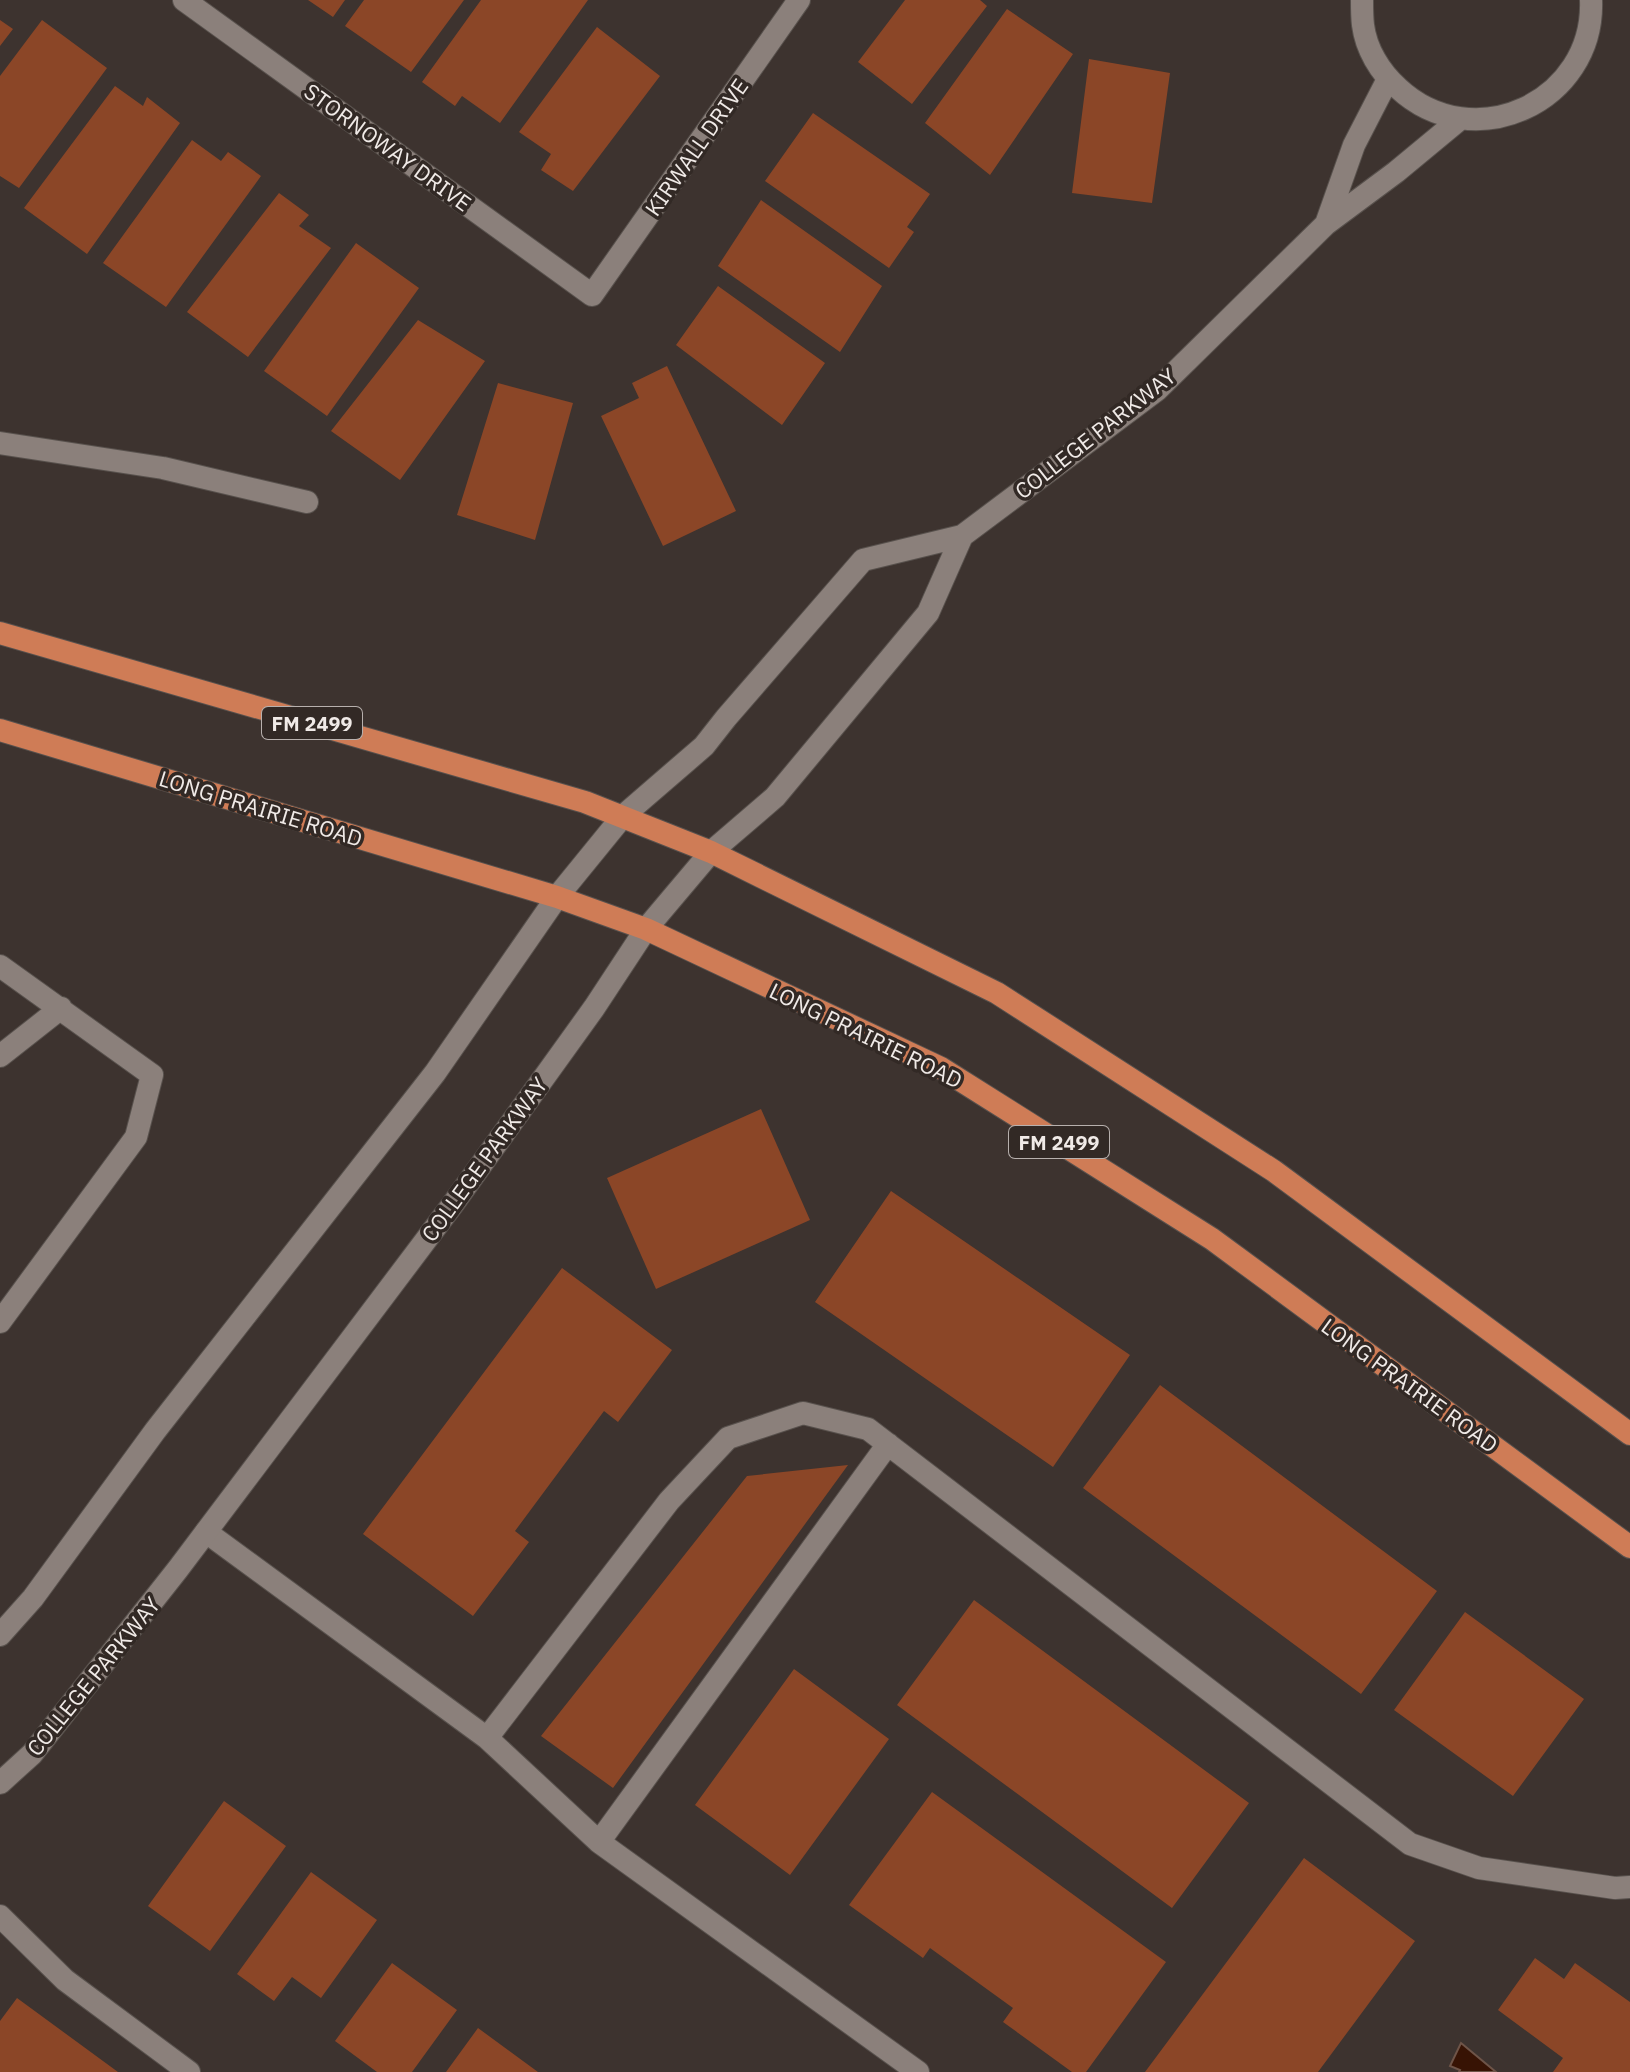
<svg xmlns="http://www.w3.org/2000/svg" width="1630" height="2072" viewBox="0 0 1630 2072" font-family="'IBM Plex Sans',sans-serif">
  <rect width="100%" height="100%" fill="#3d332f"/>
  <path fill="#371304" stroke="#6e5448" stroke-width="2" d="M 1461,2043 L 1496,2072 L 1459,2072 L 1460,2070 L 1450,2066 Z"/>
  <path fill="#8b4627" d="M 308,0 L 345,0 L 333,17 Z
    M 364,0 L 464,0 L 411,72 L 345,26 Z
    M 481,0 L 588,0 L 500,123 L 462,96 L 455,106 L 422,82 Z
    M 905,0 L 980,0 L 987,6 L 912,104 L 858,62 Z
    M 1007,9 L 1073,54 L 990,175 L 925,123 Z
    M 0,20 L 13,29 L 0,46 Z
    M 42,20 L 107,68 L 19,188 L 0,176 L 0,76 Z
    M 597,27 L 660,76 L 573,191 L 541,170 L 551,154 L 519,132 Z
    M 1089,59 L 1170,73 L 1152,203 L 1072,193 Z
    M 115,86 L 143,106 L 147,97 L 180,123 L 87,254 L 24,208 Z
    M 813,113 L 930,194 L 907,227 L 914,232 L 889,268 L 765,181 Z
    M 192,140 L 221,161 L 228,152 L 261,176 L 166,307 L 103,263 Z
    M 279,193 L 309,215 L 299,226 L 331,248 L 248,357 L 187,312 Z
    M 761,200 L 882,286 L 840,352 L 718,266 Z
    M 356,243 L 419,288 L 327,416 L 264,371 Z
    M 718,286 L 825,363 L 782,425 L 676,345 Z
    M 418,320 L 485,361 L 400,480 L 331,431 Z
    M 667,366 L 736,511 L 663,546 L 601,416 L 639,398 L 632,383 Z
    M 498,383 L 573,403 L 535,540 L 457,515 Z
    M 761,1109 L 810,1220 L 656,1289 L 607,1178 Z
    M 891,1191 L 1130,1355 L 1053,1467 L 815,1302 Z
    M 562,1268 L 672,1350 L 618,1422 L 604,1411 L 515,1531 L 529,1542 L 473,1616 L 363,1534 Z
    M 1160,1385 L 1437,1591 L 1361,1694 L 1083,1488 Z
    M 848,1465 L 613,1788 L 541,1736 L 747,1476 Z
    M 974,1600 L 1249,1803 L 1172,1908 L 897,1705 Z
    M 1465,1612 L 1584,1699 L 1513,1796 L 1394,1710 Z
    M 794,1669 L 889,1739 L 790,1875 L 695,1805 Z
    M 932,1792 L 1166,1962 L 1086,2072 L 1072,2072 L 1003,2022 L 1013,2008 L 930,1948 L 923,1958 L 849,1905 Z
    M 224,1801 L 286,1846 L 210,1951 L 148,1906 Z
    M 1304,1858 L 1415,1941 L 1318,2072 L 1145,2072 Z
    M 311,1872 L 377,1920 L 321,1998 L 292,1977 L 274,2001 L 237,1974 Z
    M 1535,1958 L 1564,1979 L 1575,1963 L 1630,2002 L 1630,2072 L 1553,2072 L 1563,2058 L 1498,2010 Z
    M 392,1963 L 457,2010 L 412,2072 L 377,2072 L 335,2041 Z
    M 17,1998 L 118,2072 L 0,2072 L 0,2021 Z
    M 478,2028 L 538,2072 L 446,2072 Z"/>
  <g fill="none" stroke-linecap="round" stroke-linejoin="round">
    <g stroke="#58514d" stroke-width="24">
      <path id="service" d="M 0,443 L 163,468 L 307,502
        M 0,966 L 152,1075 L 136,1137 L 0,1322
        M 0,1056 L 61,1008
        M 206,1532 L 487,1738 L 599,1842 L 918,2072
        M 487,1738 L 669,1501 L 728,1438 L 803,1413 L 868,1429 L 1410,1844 L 1479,1868 L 1615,1888 L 1630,1887
        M 599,1842 L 888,1444"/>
    </g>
    <g stroke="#58514d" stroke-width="24">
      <path id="minor" d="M 184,0 L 592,295 L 799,0
        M 1362,0 C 1362,8 1362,17 1363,25 C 1366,49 1380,72 1398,88 C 1473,158 1595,102 1591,0
        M 1326,224 L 1354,145 L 1388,79
        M 623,816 L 704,746 L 726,718 L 863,560 L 962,536 L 1157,390 L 1326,224 L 1396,172 L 1460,119
        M 711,852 L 775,797 L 928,613 L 962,536
        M 0,1916 L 65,1980 L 189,2072"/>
    </g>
    <g stroke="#58514d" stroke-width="24">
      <path id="secondary" d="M 0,1635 L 33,1598 L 155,1431 L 435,1073 L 557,897 L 623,816
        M 0,1783 L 32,1754 L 178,1569 L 453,1204 L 594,1008 L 646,929 L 711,852"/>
    </g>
    <g stroke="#58514d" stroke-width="24">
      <path id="primary" d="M 0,633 L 585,802 L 711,852 L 997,993 L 1274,1171 L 1630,1434
        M 0,730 L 557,897 L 646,929 L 941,1068 L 1212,1239 L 1630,1547"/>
    </g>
    <use href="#service" stroke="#8b807b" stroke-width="22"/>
    <use href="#minor" stroke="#8b807b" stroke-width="22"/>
    <use href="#secondary" stroke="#8b807b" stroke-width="22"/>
    <use href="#primary" stroke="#cf7c56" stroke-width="22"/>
  </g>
  <g text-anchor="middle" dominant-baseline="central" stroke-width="7" stroke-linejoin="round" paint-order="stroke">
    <g fill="#322925" stroke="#b7b0ad" stroke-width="2">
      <rect x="262" y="707" width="100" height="32" rx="6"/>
      <rect x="1009" y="1126" width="100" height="32" rx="6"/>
    </g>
    <g font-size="20" font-weight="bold" fill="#f0eae7">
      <text x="312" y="723">FM 2499</text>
      <text x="1059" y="1142">FM 2499</text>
    </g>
    <g font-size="22" fill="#f0eae7" stroke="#322925">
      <text transform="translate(388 147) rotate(36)">STORNOWAY DRIVE</text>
      <text transform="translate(696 147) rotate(-55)">KIRWALL DRIVE</text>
      <text transform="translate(1095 433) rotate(-38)">COLLEGE PARKWAY</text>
      <text transform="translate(261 808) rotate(17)">LONG PRAIRIE ROAD</text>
      <text transform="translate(866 1035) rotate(26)">LONG PRAIRIE ROAD</text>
      <text transform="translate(484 1159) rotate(-54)">COLLEGE PARKWAY</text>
      <text transform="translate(1410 1385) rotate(36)">LONG PRAIRIE ROAD</text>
      <text transform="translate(93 1676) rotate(-51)">COLLEGE PARKWAY</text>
    </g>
  </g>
</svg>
